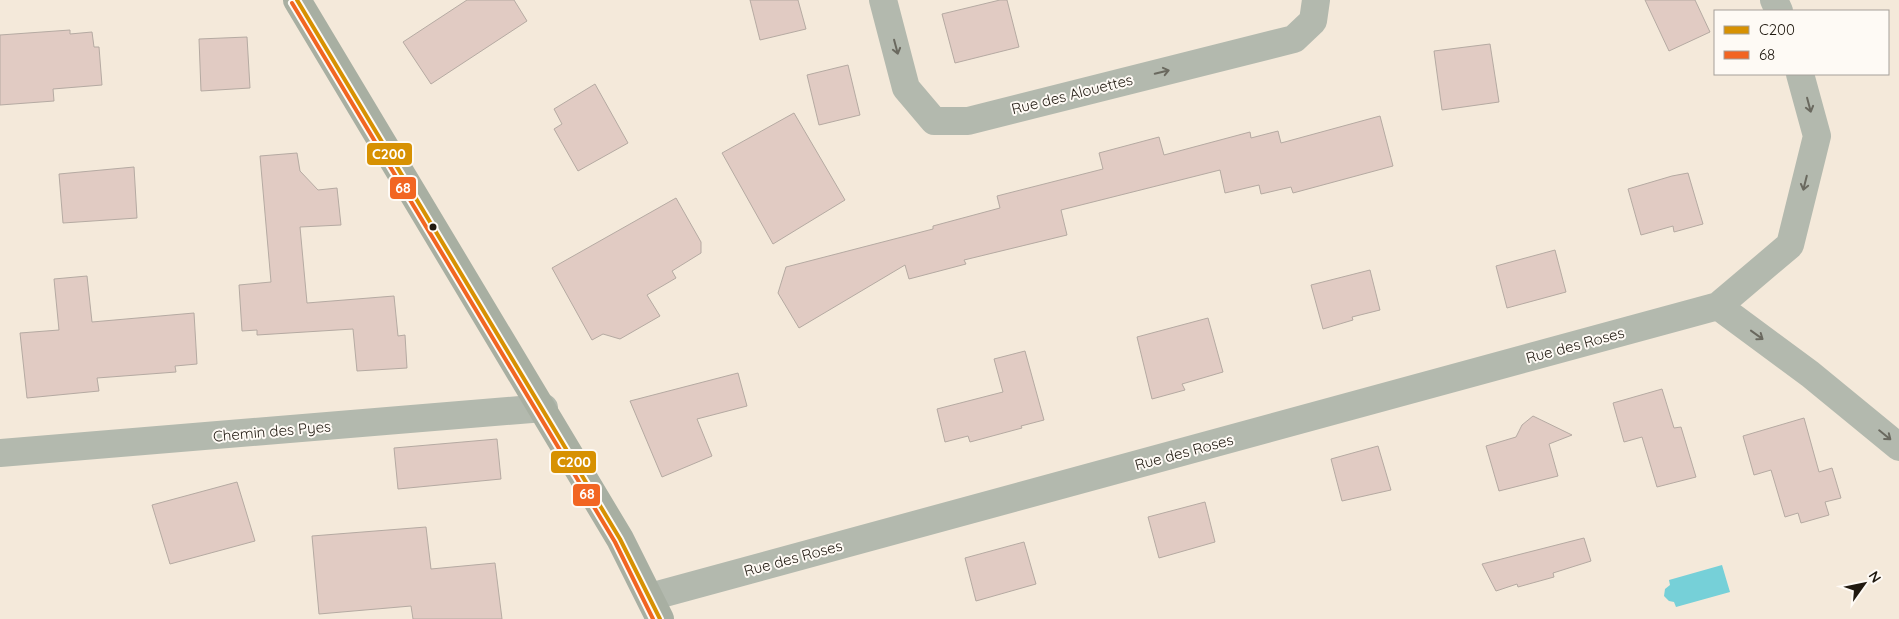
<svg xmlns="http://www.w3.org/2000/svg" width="1899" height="619" viewBox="0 0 1899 619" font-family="Quicksand,sans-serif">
  <rect width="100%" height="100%" fill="#f4e9da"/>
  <path fill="#76d0d8" d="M 1722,565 L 1730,592 L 1676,607 L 1674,602 L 1669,601 L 1664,596 L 1665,589 L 1670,585 L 1669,580 Z"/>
  <path fill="#e1cbc3" stroke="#b5aaa2" d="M 467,0 L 514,0 L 527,21 L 431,84 L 403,42 Z
    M 750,0 L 798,0 L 806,29 L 760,40 Z
    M 1000,0 L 1007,0 L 1019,47 L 955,63 L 942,14 Z
    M 1645,0 L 1695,0 L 1710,32 L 1669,51 Z
    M 70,30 L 70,34 L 92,32 L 94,47 L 99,47 L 102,85 L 53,89 L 54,101 L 0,105 L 0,35 Z
    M 247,37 L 250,88 L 201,91 L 199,39 Z
    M 1490,44 L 1499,102 L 1442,110 L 1434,51 Z
    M 848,65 L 860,115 L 819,125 L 807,75 Z
    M 595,84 L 628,143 L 578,171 L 554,129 L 562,124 L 554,109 Z
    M 794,113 L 845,200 L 773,244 L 722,153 Z
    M 1380,116 L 1393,166 L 1293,193 L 1291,187 L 1261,194 L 1259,185 L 1225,193 L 1220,170 L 1061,210 L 1067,235 L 964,260 L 966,264 L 909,279 L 905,265 L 799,328 L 778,293 L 786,267 L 933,229 L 933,226 L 1000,208 L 997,196 L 1103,169 L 1099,153 L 1159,137 L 1164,155 L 1250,132 L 1251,138 L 1278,131 L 1281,143 Z
    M 297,153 L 300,171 L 318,190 L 337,188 L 341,225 L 300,227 L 307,303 L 394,296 L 398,336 L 405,335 L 407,368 L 357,371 L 353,329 L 257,335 L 257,330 L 242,331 L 239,285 L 271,282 L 260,156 Z
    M 134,167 L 137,218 L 63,223 L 59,174 Z
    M 1688,173 L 1703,224 L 1674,232 L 1673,226 L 1641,235 L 1628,189 L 1672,176 Z
    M 676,198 L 701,242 L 701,253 L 672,271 L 676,278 L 647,295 L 660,316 L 620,339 L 603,334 L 592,340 L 552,268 Z
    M 1555,250 L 1566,292 L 1507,308 L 1496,266 Z
    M 1370,270 L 1380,310 L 1352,317 L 1353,320 L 1323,329 L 1311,285 Z
    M 87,276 L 92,322 L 194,313 L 197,364 L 175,366 L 176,372 L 97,378 L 99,391 L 27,398 L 20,333 L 59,330 L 54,279 Z
    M 1208,318 L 1223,372 L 1182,384 L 1185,390 L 1152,399 L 1137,337 Z
    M 1025,351 L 1044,420 L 1021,426 L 1022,428 L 970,442 L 968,436 L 945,442 L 937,409 L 1003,392 L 994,359 Z
    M 738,373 L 747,406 L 697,419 L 712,456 L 662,477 L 630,401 Z
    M 1662,389 L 1674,428 L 1681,427 L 1696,477 L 1657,487 L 1642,437 L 1624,442 L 1613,403 Z
    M 1533,416 L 1572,435 L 1549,444 L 1558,476 L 1499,491 L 1486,446 L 1516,437 L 1522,425 Z
    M 1804,418 L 1819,472 L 1832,468 L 1841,498 L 1825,502 L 1829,515 L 1801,523 L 1798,513 L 1785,517 L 1771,470 L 1754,475 L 1743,436 Z
    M 497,439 L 501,479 L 398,489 L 394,448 Z
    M 1378,446 L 1391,490 L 1342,501 L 1331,459 Z
    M 237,482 L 255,541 L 170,564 L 152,505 Z
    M 1205,502 L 1215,542 L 1159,558 L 1148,517 Z
    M 426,527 L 431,569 L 495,563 L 502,619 L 413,619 L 411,606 L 319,614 L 312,536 Z
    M 1584,538 L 1591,561 L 1553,573 L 1554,577 L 1518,587 L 1517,584 L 1496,591 L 1482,564 Z
    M 1024,542 L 1036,584 L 976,601 L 965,558 Z"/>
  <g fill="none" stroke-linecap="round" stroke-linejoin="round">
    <path stroke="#b3b9ae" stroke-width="28" d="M 883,0 L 906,88 L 934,121 L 968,121 L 1294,39 L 1313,21 L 1316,0
      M 1774,0 L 1779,11
      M 1718,306 L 1810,374 L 1899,447
      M 0,453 L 544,408
      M 650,597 L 1718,306 L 1790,245 L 1817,136 L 1800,74"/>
    <path stroke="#a8afa2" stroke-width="28" d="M 297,0 L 620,539 L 660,619"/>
    <g stroke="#fefaf5" stroke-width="8">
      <path id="bus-1" d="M 297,0 L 620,539 L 660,619"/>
    </g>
    <g stroke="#fefaf5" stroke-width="8">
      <path id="bus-2" d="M 292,3 L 615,542 L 653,619"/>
    </g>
    <use href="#bus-1" stroke="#d79102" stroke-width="4"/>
    <use href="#bus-2" stroke="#f26522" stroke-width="4"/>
  </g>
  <defs><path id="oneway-shaft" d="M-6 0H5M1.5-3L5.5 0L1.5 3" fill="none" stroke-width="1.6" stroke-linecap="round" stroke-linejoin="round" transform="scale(1.25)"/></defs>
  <g stroke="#6a695f">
    <use href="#oneway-shaft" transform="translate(896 47) rotate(75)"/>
    <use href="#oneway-shaft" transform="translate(1162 72) rotate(-14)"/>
    <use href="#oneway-shaft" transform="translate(1809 105) rotate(75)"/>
    <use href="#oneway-shaft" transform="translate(1805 183) rotate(104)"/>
    <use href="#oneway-shaft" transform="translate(1757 335) rotate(36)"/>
    <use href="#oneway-shaft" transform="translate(1885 435) rotate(39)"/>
  </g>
  <circle fill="#201910" stroke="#fefaf5" stroke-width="2" cx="433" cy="227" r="4.5"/>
  <g text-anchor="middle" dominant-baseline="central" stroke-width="4" stroke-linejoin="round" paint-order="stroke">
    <g font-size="15" fill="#201910" stroke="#fefaf5">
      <text transform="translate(1072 94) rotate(-14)">Rue des Alouettes</text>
      <text transform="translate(1575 345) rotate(-15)">Rue des Roses</text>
      <text transform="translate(272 431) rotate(-5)">Chemin des Pyes</text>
      <text transform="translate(1184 452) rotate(-15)">Rue des Roses</text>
      <text transform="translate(793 558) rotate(-15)">Rue des Roses</text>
    </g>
  </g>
  <g stroke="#fefaf5" stroke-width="2">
    <rect x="366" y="142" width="47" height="24" rx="5" fill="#d79102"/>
    <rect x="389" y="176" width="28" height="24" rx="5" fill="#f26522"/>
    <rect x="550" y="450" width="47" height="24" rx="5" fill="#d79102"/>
    <rect x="572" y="483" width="29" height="24" rx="5" fill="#f26522"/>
  </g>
  <g font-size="14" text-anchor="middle" font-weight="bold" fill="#fff">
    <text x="389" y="159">C200</text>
    <text x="403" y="193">68</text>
    <text x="574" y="467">C200</text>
    <text x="587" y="499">68</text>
  </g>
  <rect x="1714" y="10" width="175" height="65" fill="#fefaf5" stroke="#a5a099"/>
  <rect x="1724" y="26" width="25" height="8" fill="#d79102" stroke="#a5a099"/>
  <text x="1759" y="35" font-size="15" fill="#201910">C200</text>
  <rect x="1724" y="51" width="25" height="8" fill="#f26522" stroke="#a5a099"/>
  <text x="1759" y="60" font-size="15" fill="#201910">68</text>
  <g transform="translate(1864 584) rotate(57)" stroke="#fefaf5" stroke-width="4" paint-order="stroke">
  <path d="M0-4L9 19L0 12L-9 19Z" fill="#201910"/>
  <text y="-8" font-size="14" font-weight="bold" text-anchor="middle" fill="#201910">N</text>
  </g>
</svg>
